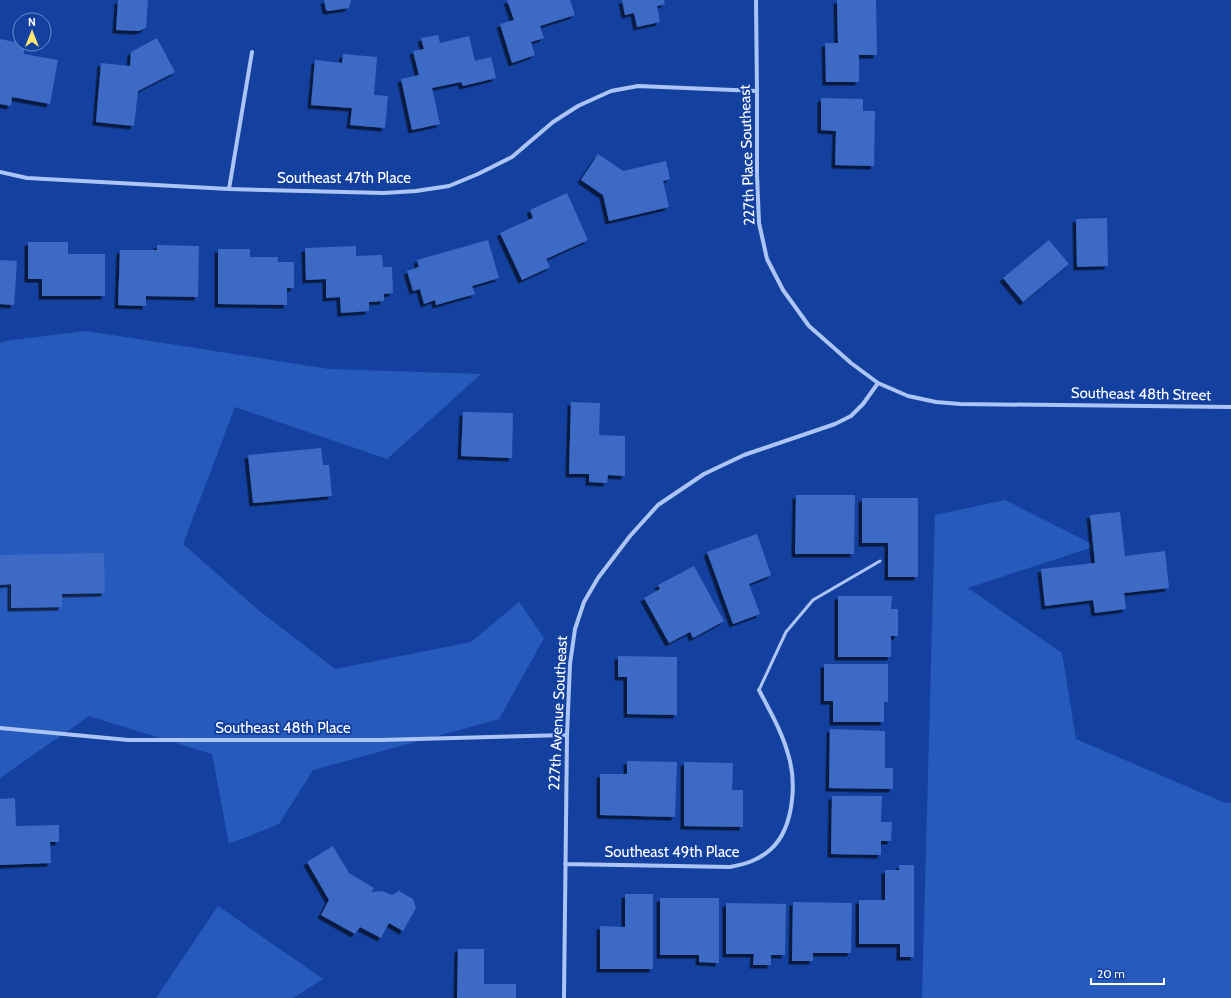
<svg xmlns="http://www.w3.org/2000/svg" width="1231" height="998" viewBox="0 0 1231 998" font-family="Cabin,sans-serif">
  <defs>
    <filter id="shadow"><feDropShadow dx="-3.5" dy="3.5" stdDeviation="0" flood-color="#0009"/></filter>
  </defs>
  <rect width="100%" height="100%" fill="#14419f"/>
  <path fill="#275abd" d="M 86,331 L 329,369 L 481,374 L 387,459 L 235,407 L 183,544 L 257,609 L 335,669 L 471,642 L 519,602 L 544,638 L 499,719 L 313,770 L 279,824 L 229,844 L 212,754 L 89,716 L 0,778 L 0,343 L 5,341 Z
    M 1005,500 L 1096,546 L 968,588 L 1062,653 L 1076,739 L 1223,802 L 1231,803 L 1231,998 L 922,998 L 935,515 Z
    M 218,906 L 323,979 L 293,998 L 156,998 Z"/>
  <path fill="#3d6ac5" filter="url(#shadow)" d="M 118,0 L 148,0 L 146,28 L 139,31 L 116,30 Z
    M 324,0 L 351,0 L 349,8 L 328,11 L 326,10 Z
    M 507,0 L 570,0 L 575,15 L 540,26 L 544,38 L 531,42 L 535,55 L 512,63 L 500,24 L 514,20 Z
    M 622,0 L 664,0 L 665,4 L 657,6 L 660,22 L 637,27 L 634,13 L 625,15 Z
    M 837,0 L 876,0 L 877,55 L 859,55 L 859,82 L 826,82 L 825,43 L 838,43 Z
    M 438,35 L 440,43 L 469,36 L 475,61 L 491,57 L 496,78 L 463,86 L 461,82 L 432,88 L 440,124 L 412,130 L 401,79 L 419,75 L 413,51 L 424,49 L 421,38 Z
    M 157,38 L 175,72 L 138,91 L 134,126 L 96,122 L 101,63 L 130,66 L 131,52 Z
    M 0,39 L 25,44 L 24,54 L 58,60 L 50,104 L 12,97 L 11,106 L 0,104 Z
    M 343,54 L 377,57 L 374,95 L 388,96 L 385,128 L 350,125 L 352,108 L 311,105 L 315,60 L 342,63 Z
    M 821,98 L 863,99 L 863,111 L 875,111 L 874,166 L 835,165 L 836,131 L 821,130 Z
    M 598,154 L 623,171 L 666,161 L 670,179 L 663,181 L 669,207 L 609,221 L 603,195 L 581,180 Z
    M 567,193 L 588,240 L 546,259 L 550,267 L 522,280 L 500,233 L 533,218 L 530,210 Z
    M 1107,218 L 1108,266 L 1077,267 L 1076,219 Z
    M 488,240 L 499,278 L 472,286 L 475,294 L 436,305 L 435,300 L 424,304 L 420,289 L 413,291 L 407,271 L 419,267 L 417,260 Z
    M 1049,240 L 1069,264 L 1023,302 L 1003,278 Z
    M 28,242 L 68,242 L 68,254 L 105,254 L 105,296 L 42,296 L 42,279 L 28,279 Z
    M 157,245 L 199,246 L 198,297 L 146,296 L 146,306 L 118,305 L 120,250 L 157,250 Z
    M 356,246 L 356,256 L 382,255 L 383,267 L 392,267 L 393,293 L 384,294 L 384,301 L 369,302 L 369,311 L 341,313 L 340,297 L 326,298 L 326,279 L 306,280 L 305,248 Z
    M 218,249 L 250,249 L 250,257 L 278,257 L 278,262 L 294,262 L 294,288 L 287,288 L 287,305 L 218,304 Z
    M 0,260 L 17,261 L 14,305 L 0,304 Z
    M 571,402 L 600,403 L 599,435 L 625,436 L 625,476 L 608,475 L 607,483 L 589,482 L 589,474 L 569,474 Z
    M 463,412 L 513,413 L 512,458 L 461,456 Z
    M 321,448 L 323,465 L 329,465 L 332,496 L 253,503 L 248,455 Z
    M 796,495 L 855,495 L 854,554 L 795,554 Z
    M 862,498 L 918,498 L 918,577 L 888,577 L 888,543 L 862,543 Z
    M 1120,512 L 1125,556 L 1165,551 L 1169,588 L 1124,593 L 1126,609 L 1095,613 L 1093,600 L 1045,606 L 1041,569 L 1095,563 L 1090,515 Z
    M 757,534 L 771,575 L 749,584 L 760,614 L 733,624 L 707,552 Z
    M 104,553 L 105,593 L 62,594 L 62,607 L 11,608 L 11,584 L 0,585 L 0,555 Z
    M 694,566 L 724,621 L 693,638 L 690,632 L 669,643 L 644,598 L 660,589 L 658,585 Z
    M 838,596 L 892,596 L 891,609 L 898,609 L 898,636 L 891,636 L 891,657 L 838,657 Z
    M 618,656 L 677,657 L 677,715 L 627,714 L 627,677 L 618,677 Z
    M 824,664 L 888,664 L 888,702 L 884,702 L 884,722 L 833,722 L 833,701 L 824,701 Z
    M 830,729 L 885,731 L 885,768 L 893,768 L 893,789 L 829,788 Z
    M 627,761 L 677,762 L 675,817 L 600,815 L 600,774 L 627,774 Z
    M 684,762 L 733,763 L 732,790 L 743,790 L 743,827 L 684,826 Z
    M 832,796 L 882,796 L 881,822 L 892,822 L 891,841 L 881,841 L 881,855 L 831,854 Z
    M 15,798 L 16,826 L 59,825 L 59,842 L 50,842 L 51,863 L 0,865 L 0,799 Z
    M 333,846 L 349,873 L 374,888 L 371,892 L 382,891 L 392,895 L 399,891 L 413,899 L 416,908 L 403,931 L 389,923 L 381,938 L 360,927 L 355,934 L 321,915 L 329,900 L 307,862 Z
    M 899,865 L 914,865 L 914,957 L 900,957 L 900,944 L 859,944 L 859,900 L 885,900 L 885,870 L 899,870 Z
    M 625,894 L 653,894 L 653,969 L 600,969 L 600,926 L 625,927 Z
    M 660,898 L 719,898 L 719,963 L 699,962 L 699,955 L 660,955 Z
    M 793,902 L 852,903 L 851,953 L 813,953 L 813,961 L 792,961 Z
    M 726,903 L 786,904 L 785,955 L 771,955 L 771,965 L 753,965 L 754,954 L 726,954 Z
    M 458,949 L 484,949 L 484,984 L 516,984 L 516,998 L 457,998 Z"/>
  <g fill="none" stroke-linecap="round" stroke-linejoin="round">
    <path stroke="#acc5f4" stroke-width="3" d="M 759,690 L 786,632 L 813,600 L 880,561"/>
    <path stroke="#acc5f4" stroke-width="4" d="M 756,0 L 757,91 L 757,175 L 759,223 L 767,259 L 783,290 L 809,326 L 851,363 L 878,383
      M 0,172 L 27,178 L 229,189 L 384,193 L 416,191 L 449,186 L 478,174 L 512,157 L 553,122 L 578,106 L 611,91 L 638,86 L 757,91
      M 229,189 L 252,52
      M 0,728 L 128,740 L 380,740 L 567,735
      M 565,864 L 730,867 C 746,864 759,860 771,849 C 794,828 797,782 788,754 C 782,732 770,711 759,690
      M 564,998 L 567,735 L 570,664 L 575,629 L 584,602 L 598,578 L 630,536 L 658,505 L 704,474 L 744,455 L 835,424 L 851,416 L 863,404 L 878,383 L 908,396 L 936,402 L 960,404 L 1231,407"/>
  </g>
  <g text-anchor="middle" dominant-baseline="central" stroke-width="4" stroke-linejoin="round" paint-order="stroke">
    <g font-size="15" fill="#fff" stroke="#14419f">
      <text transform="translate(747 155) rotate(-92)">227th Place Southeast</text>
      <text x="344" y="178">Southeast 47th Place</text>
      <text transform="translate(1141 394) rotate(1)">Southeast 48th Street</text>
      <text transform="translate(558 713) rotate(-87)">227th Avenue Southeast</text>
      <text x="283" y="728">Southeast 48th Place</text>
      <text x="672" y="852">Southeast 49th Place</text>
    </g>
  </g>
  <g transform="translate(32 32)"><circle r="19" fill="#14419f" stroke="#728dc5"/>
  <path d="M0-3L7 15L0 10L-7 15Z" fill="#ffe66f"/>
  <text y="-6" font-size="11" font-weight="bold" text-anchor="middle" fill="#ffffff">N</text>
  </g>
  <path d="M1091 978v6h73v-6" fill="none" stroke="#ffffff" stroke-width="2"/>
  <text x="1097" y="978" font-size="12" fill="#ffffff" stroke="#14419f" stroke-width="3" paint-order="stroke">20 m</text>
</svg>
